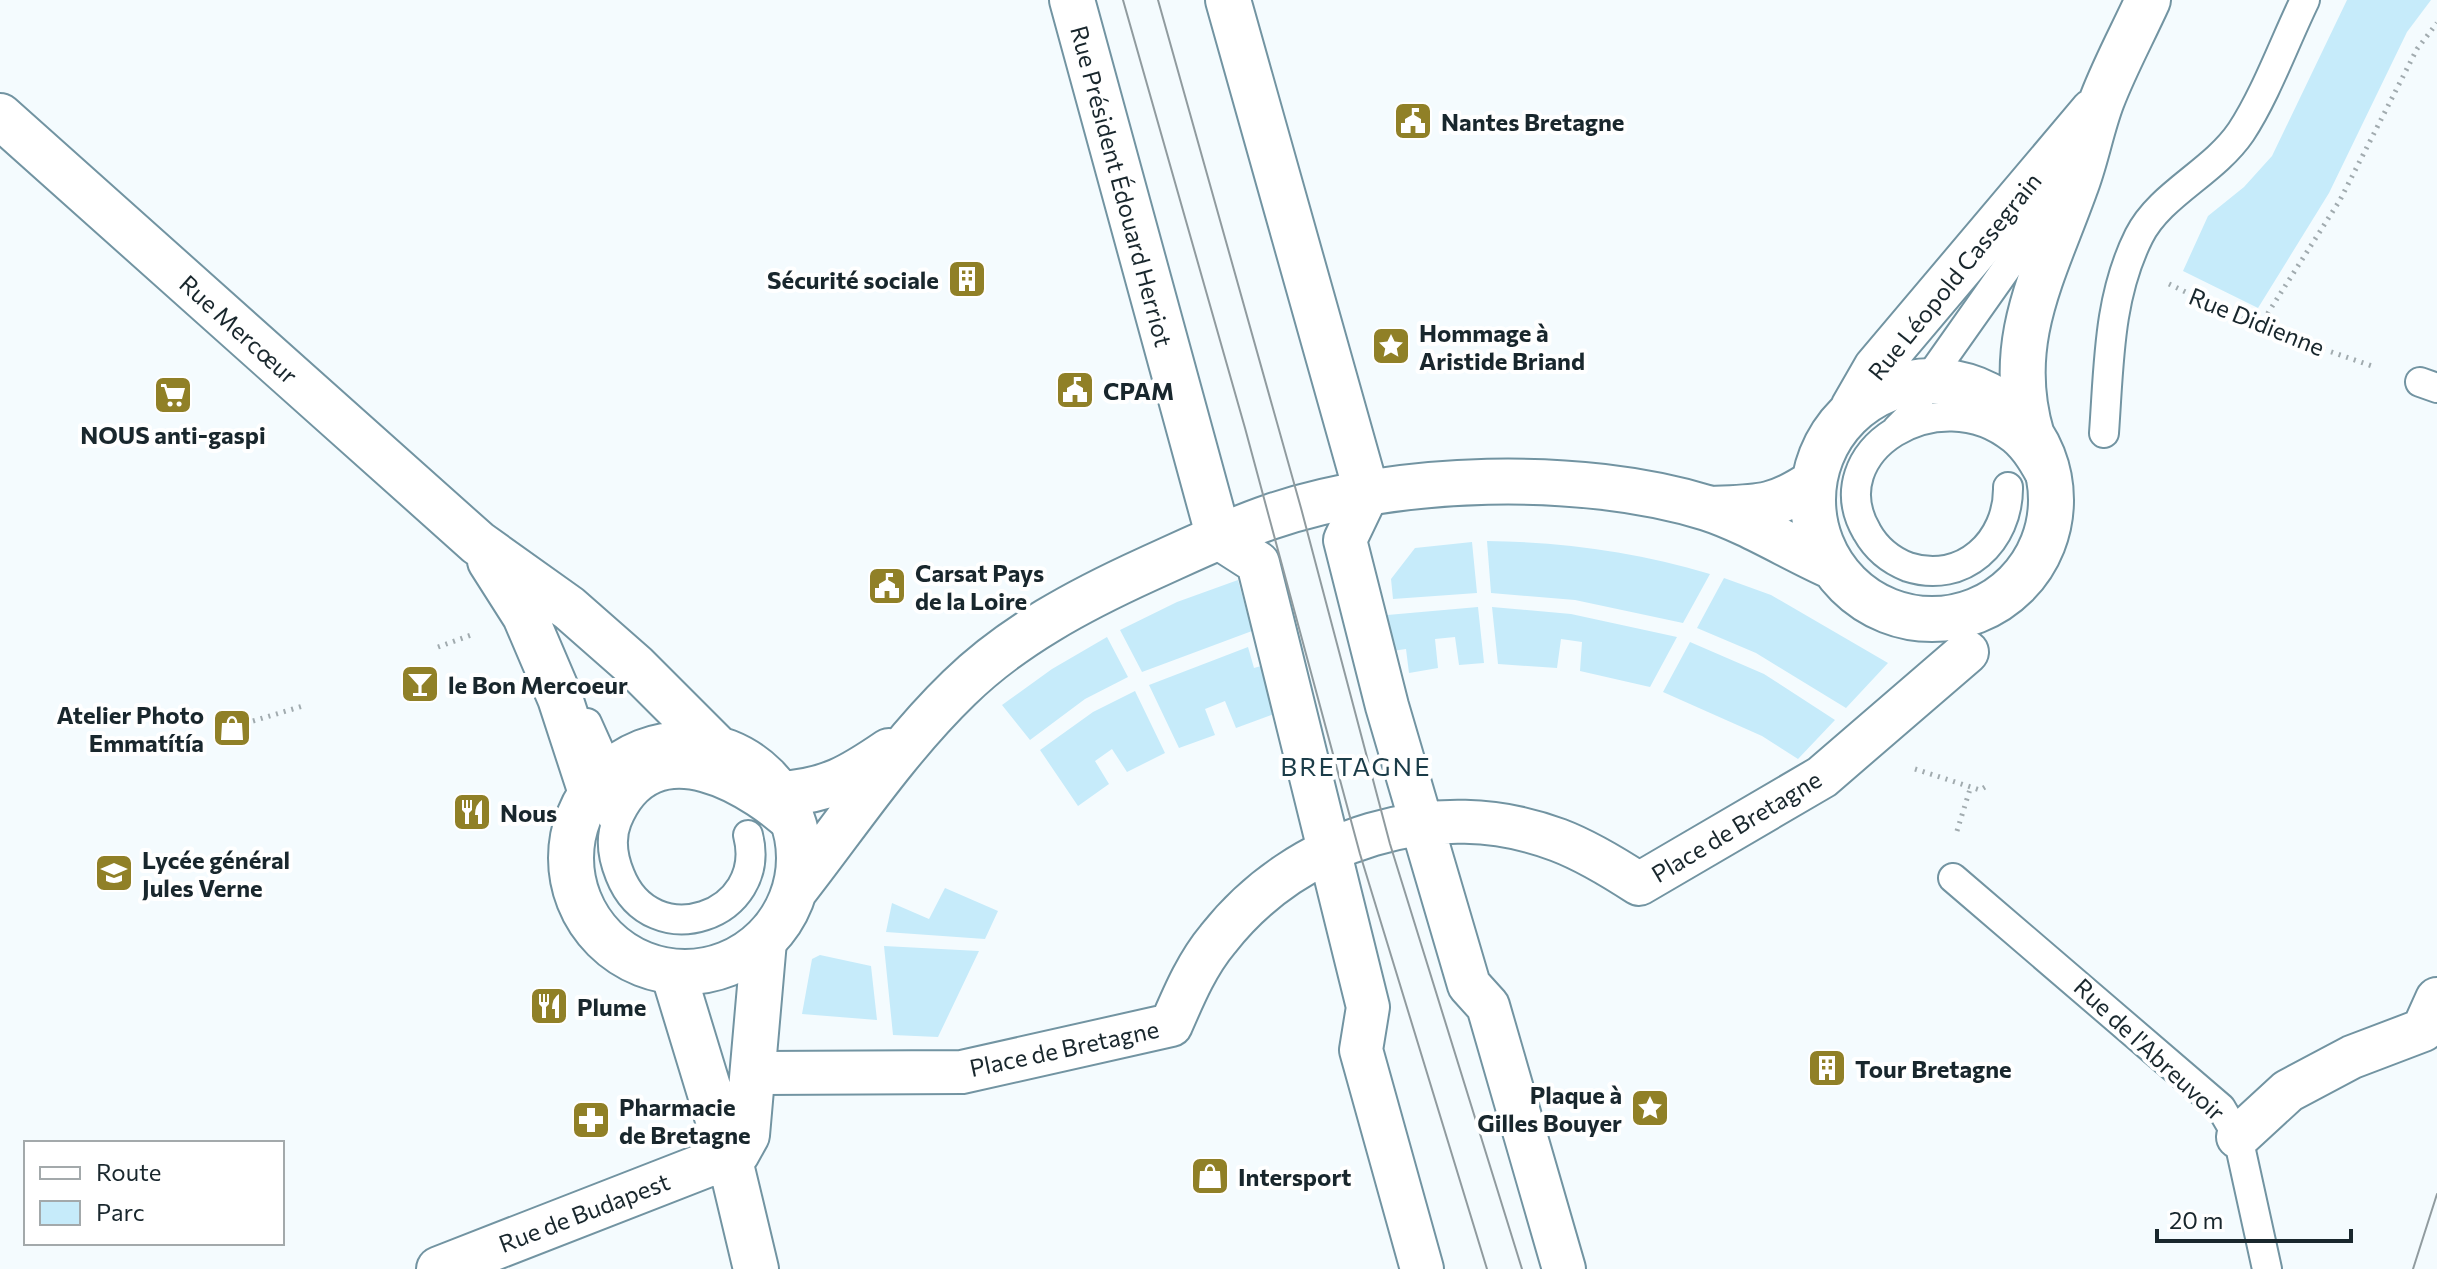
<svg xmlns="http://www.w3.org/2000/svg" width="2437" height="1269" viewBox="0 0 2437 1269" font-family="Commissioner,sans-serif">
  <rect width="100%" height="100%" fill="#f4fbfe"/>
  <path fill="#c6ebfa" d="M 2347,0 L 2431,0 L 2407,32 L 2329,193 L 2258,308 L 2183,271 L 2208,216 L 2244,187 L 2272,156 Z
    M 1487,541 C 1564,542 1637,552 1710,574 L 1683,623 L 1575,600 L 1491,593 Z
    M 1472,542 L 1477,593 L 1393,599 L 1391,579 L 1415,548 Z
    M 1724,578 L 1771,595 L 1888,663 L 1846,708 L 1756,653 L 1697,628 Z
    M 1238,580 L 1252,631 L 1142,672 L 1120,630 L 1177,602 Z
    M 1478,607 L 1484,663 L 1459,665 L 1455,637 L 1435,639 L 1438,668 L 1409,673 L 1406,649 L 1385,652 L 1376,616 Z
    M 1492,607 L 1571,614 L 1677,637 L 1650,687 L 1580,671 L 1582,642 L 1561,639 L 1557,668 L 1498,664 Z
    M 1107,637 L 1128,677 L 1085,699 L 1030,740 L 1002,705 L 1052,669 Z
    M 1690,642 L 1764,674 L 1835,720 L 1798,759 L 1762,736 L 1663,692 Z
    M 1248,647 L 1254,668 L 1261,666 L 1274,714 L 1236,728 L 1225,701 L 1205,709 L 1215,735 L 1179,748 L 1149,685 Z
    M 1135,691 L 1165,753 L 1127,772 L 1112,749 L 1095,761 L 1109,784 L 1078,806 L 1040,750 L 1093,712 Z
    M 945,888 L 998,911 L 985,939 L 886,932 L 892,903 L 929,919 Z
    M 884,946 L 979,951 L 938,1037 L 893,1035 Z
    M 820,955 L 871,966 L 877,1020 L 802,1014 L 812,959 Z"/>
  <g fill="none" stroke-linecap="round" stroke-linejoin="round">
    <g stroke="#7294a2" stroke-width="32">
      <path id="service" d="M 2420,382 L 2437,388
        M 1897,429 L 1912,414 L 1927,381 L 2011,262 L 2046,186
        M 2104,433 C 2109,365 2108,298 2139,236 C 2160,194 2213,173 2241,132 C 2266,94 2285,41 2305,0
        M 2008,487 C 2009,541 1963,585 1908,567 C 1890,560 1876,548 1867,532 C 1819,451 1939,378 2013,439 C 2030,453 2040,476 2051,495
        M 587,723 L 609,772 L 612,817
        M 748,835 C 769,916 652,956 620,875 C 613,858 610,838 617,821 C 654,730 752,791 798,836
        M 1953,878 L 2221,1108 L 2238,1137 L 2267,1269"/>
    </g>
    <g stroke="#7294a2" stroke-width="46">
      <path id="pedestrian" d="M 1367,494 L 1345,540 L 1387,706 L 1469,985 L 1488,1006 L 1564,1269
        M 1219,538 L 1258,563 L 1368,1007 L 1361,1050 L 1422,1269
        M 752,1073 L 962,1072 L 1171,1025 C 1184,995 1197,964 1218,939 C 1297,838 1437,794 1558,840 C 1587,851 1613,867 1639,884 L 1822,777 L 1967,652
        M 2238,1137 L 2288,1091 L 2352,1057 L 2423,1030 L 2437,999"/>
    </g>
    <g stroke="#7294a2" stroke-width="48">
      <path id="minor" d="M 673,972 L 729,1156 L 756,1269
        M 439,1269 L 737,1153 L 747,1135 L 764,941"/>
    </g>
    <g stroke="#7294a2" stroke-width="48">
      <path id="tertiary" d="M 1072,0 L 1219,538
        M 1228,0 L 1367,494"/>
    </g>
    <g stroke="#7294a2" stroke-width="48">
      <path id="secondary" d="M 0,116 L 478,543 L 569,608 L 635,666 L 717,748
        M1813 500a119 119 0 1 1 238 0a119 119 0 1 1-238 0Z
        M 1853,408 L 1876,368 L 2093,111
        M 2032,436 C 2004,343 2044,274 2075,188 C 2086,160 2091,129 2102,100 C 2115,66 2133,33 2148,0
        M 1711,509 C 1758,507 1774,509 1814,482
        M 490,561 L 525,616 L 560,698 L 591,793
        M571 858a114 114 0 1 1 228 0a114 114 0 1 1-228 0Z
        M 780,794 C 828,791 851,777 889,751
        M 795,890 C 848,822 897,748 959,688 C 1012,636 1080,600 1148,569 C 1188,551 1229,531 1270,517 C 1394,474 1581,469 1707,508 C 1750,522 1792,549 1833,567"/>
    </g>
    <path stroke="#a1abaf" stroke-width="5" stroke-dasharray="2 6" stroke-linecap="butt" d="M 2169,284 L 2259,327 L 2375,367
      M 2259,327 L 2340,200 L 2417,49 L 2437,23
      M 438,647 L 471,635
      M 253,721 L 303,706
      M 1915,769 L 1980,790 L 1985,787
      M 1957,831 L 1971,786"/>
    <use href="#service" stroke="#fff" stroke-width="28"/>
    <use href="#pedestrian" stroke="#fff" stroke-width="42"/>
    <use href="#minor" stroke="#fff" stroke-width="44"/>
    <use href="#tertiary" stroke="#fff" stroke-width="44"/>
    <use href="#secondary" stroke="#fff" stroke-width="44"/>
    <path stroke="#909b9f" stroke-width="2" d="M 1123,0 L 1245,428 L 1360,854 L 1487,1269
      M 1158,0 L 1301,508 L 1390,844 L 1522,1269
      M 2413,1269 L 2437,1194"/>
  </g>
  <defs>
    <g id="civic-square" transform="scale(2)"><rect x="-9" y="-9" width="18" height="18" rx="4" fill="#908027" stroke="#fff"/><path d="M-.6-6.5H3V-4.5H.6V-3L4-1V1h2V6H-6V1h2V-1L-.6-3ZM-1.2 2.5V6h2.4V2.5Z" fill="#fff"/></g>
    <g id="building-square" transform="scale(2)"><rect x="-9" y="-9" width="18" height="18" rx="4" fill="#908027" stroke="#fff"/><path d="M-4-6H4V6H1V3H-1V6H-4ZM-2.5-4.3h1.7v1.8h-1.7ZM.8-4.3h1.7v1.8H.8ZM-2.5-1h1.7V.8h-1.7ZM.8-1h1.7V.8H.8Z" fill="#fff"/></g>
    <g id="sight-square" transform="scale(2)"><rect x="-9" y="-9" width="18" height="18" rx="4" fill="#908027" stroke="#fff"/><path d="M0-6L1.8-2.2L6-1.7L2.9 1.2L3.7 5.4L0 3.3L-3.7 5.4L-2.9 1.2L-6-1.7L-1.8-2.2Z" fill="#fff"/></g>
    <g id="supermarket-square" transform="scale(2)"><rect x="-9" y="-9" width="18" height="18" rx="4" fill="#908027" stroke="#fff"/><path d="M-6-5.5h2.5l.6 2H6L4.5 2H-2.5L-4.4-4H-6ZM-1.5 3.2a1.3 1.3 0 1 0 .1 0ZM3 3.2a1.3 1.3 0 1 0 .1 0Z" fill="#fff"/></g>
    <g id="bar-square" transform="scale(2)"><rect x="-9" y="-9" width="18" height="18" rx="4" fill="#908027" stroke="#fff"/><path d="M-6-5H6L.8 .8V4.5H3.5V6h-7V4.5H-.8V.8Z" fill="#fff"/></g>
    <g id="shop-square" transform="scale(2)"><rect x="-9" y="-9" width="18" height="18" rx="4" fill="#908027" stroke="#fff"/><path d="M-5-2.5h2.3a2.7 3.5 0 0 1 5.4 0H5L5.5 6h-11ZM-1.5-2.5h3a1.5 2.3 0 0 0-3 0Z" fill="#fff"/></g>
    <g id="restaurant-square" transform="scale(2)"><rect x="-9" y="-9" width="18" height="18" rx="4" fill="#908027" stroke="#fff"/><path d="M-5-6h1v4h1v-4h1v4h1v-4h1v5L-1.5 .5V6h-2V.5L-5-1ZM5-6V6H3V1.5H1.5Q1.5-4 5-6Z" fill="#fff"/></g>
    <g id="school-square" transform="scale(2)"><rect x="-9" y="-9" width="18" height="18" rx="4" fill="#908027" stroke="#fff"/><path d="M0-5L7-2L0 1L-7-2ZM-4 1L0 2.5L4 1V4Q0 6-4 4Z" fill="#fff"/></g>
    <g id="pharmacy-square" transform="scale(2)"><rect x="-9" y="-9" width="18" height="18" rx="4" fill="#908027" stroke="#fff"/><path d="M-2-6h4v4h4v4h-4v4h-4v-4h-4v-4h4Z" fill="#fff"/></g>
  </defs>
  <g fill-rule="evenodd">
    <use href="#civic-square" x="1413" y="121"/>
    <use href="#building-square" x="967" y="279"/>
    <use href="#sight-square" x="1391" y="346"/>
    <use href="#civic-square" x="1075" y="390"/>
    <use href="#supermarket-square" x="173" y="395"/>
    <use href="#civic-square" x="887" y="586"/>
    <use href="#bar-square" x="420" y="684"/>
    <use href="#shop-square" x="232" y="728"/>
    <use href="#restaurant-square" x="472" y="812"/>
    <use href="#school-square" x="114" y="873"/>
    <use href="#restaurant-square" x="549" y="1006"/>
    <use href="#building-square" x="1827" y="1068"/>
    <use href="#sight-square" x="1650" y="1108"/>
    <use href="#pharmacy-square" x="591" y="1120"/>
    <use href="#shop-square" x="1210" y="1176"/>
  </g>
  <g text-anchor="middle" dominant-baseline="central" stroke-width="8" stroke-linejoin="round" paint-order="stroke">
    <g font-size="24" font-weight="bold" fill="#19272d" stroke="#fff" text-anchor="start">
      <text x="1441" y="121">Nantes Bretagne</text>
      <text x="939" y="279" text-anchor="end">Sécurité sociale</text>
      <text x="1419" y="332">Hommage à<tspan x="1419" dy="28">Aristide Briand</tspan></text>
      <text x="1103" y="390">CPAM</text>
      <text x="173" y="434" text-anchor="middle">NOUS anti-gaspi</text>
      <text x="915" y="572">Carsat Pays<tspan x="915" dy="28">de la Loire</tspan></text>
      <text x="448" y="684">le Bon Mercoeur</text>
      <text x="204" y="714" text-anchor="end">Atelier Photo<tspan x="204" dy="28">Emmatítía</tspan></text>
      <text x="500" y="812">Nous</text>
      <text x="142" y="859">Lycée général<tspan x="142" dy="28">Jules Verne</tspan></text>
      <text x="577" y="1006">Plume</text>
      <text x="1855" y="1068">Tour Bretagne</text>
      <text x="1622" y="1094" text-anchor="end">Plaque à<tspan x="1622" dy="28">Gilles Bouyer</tspan></text>
      <text x="619" y="1106">Pharmacie<tspan x="619" dy="28">de Bretagne</tspan></text>
      <text x="1238" y="1176">Intersport</text>
    </g>
    <g font-size="24" fill="#19272d" stroke="#fff">
      <text transform="translate(1122 186) rotate(75)">Rue Président Édouard Herriot</text>
      <text transform="translate(1954 276) rotate(-51)">Rue Léopold Cassegrain</text>
      <text transform="translate(2257 321) rotate(22)">Rue Didienne</text>
      <text transform="translate(239 329) rotate(42)">Rue Mercœur</text>
      <text transform="translate(1736 826) rotate(-31)">Place de Bretagne</text>
      <text transform="translate(1064 1048) rotate(-12)">Place de Bretagne</text>
      <text transform="translate(2150 1049) rotate(43)">Rue de l'Abreuvoir</text>
      <text transform="translate(584 1212) rotate(-21)">Rue de Budapest</text>
    </g>
    <g font-size="26" letter-spacing="2" fill="#1b3c48" stroke="#fff">
      <text x="1356" y="765">BRETAGNE</text>
    </g>
  </g>
  <rect x="24" y="1141" width="260" height="104" fill="#ffffff" stroke="#a3a9ab" stroke-width="2"/>
  <rect x="40" y="1167" width="40" height="12" fill="#ffffff" stroke="#a3a9ab" stroke-width="2"/>
  <text x="96" y="1181" font-size="24" fill="#19272d">Route</text>
  <rect x="40" y="1201" width="40" height="24" fill="#c6ebfa" stroke="#a3a9ab" stroke-width="2"/>
  <text x="96" y="1221" font-size="24" fill="#19272d">Parc</text>
  <path d="M2157 1229v12h194v-12" fill="none" stroke="#19272d" stroke-width="4"/>
  <text x="2169" y="1229" font-size="24" fill="#19272d" stroke="#ffffff" stroke-width="6" paint-order="stroke">20 m</text>
</svg>
